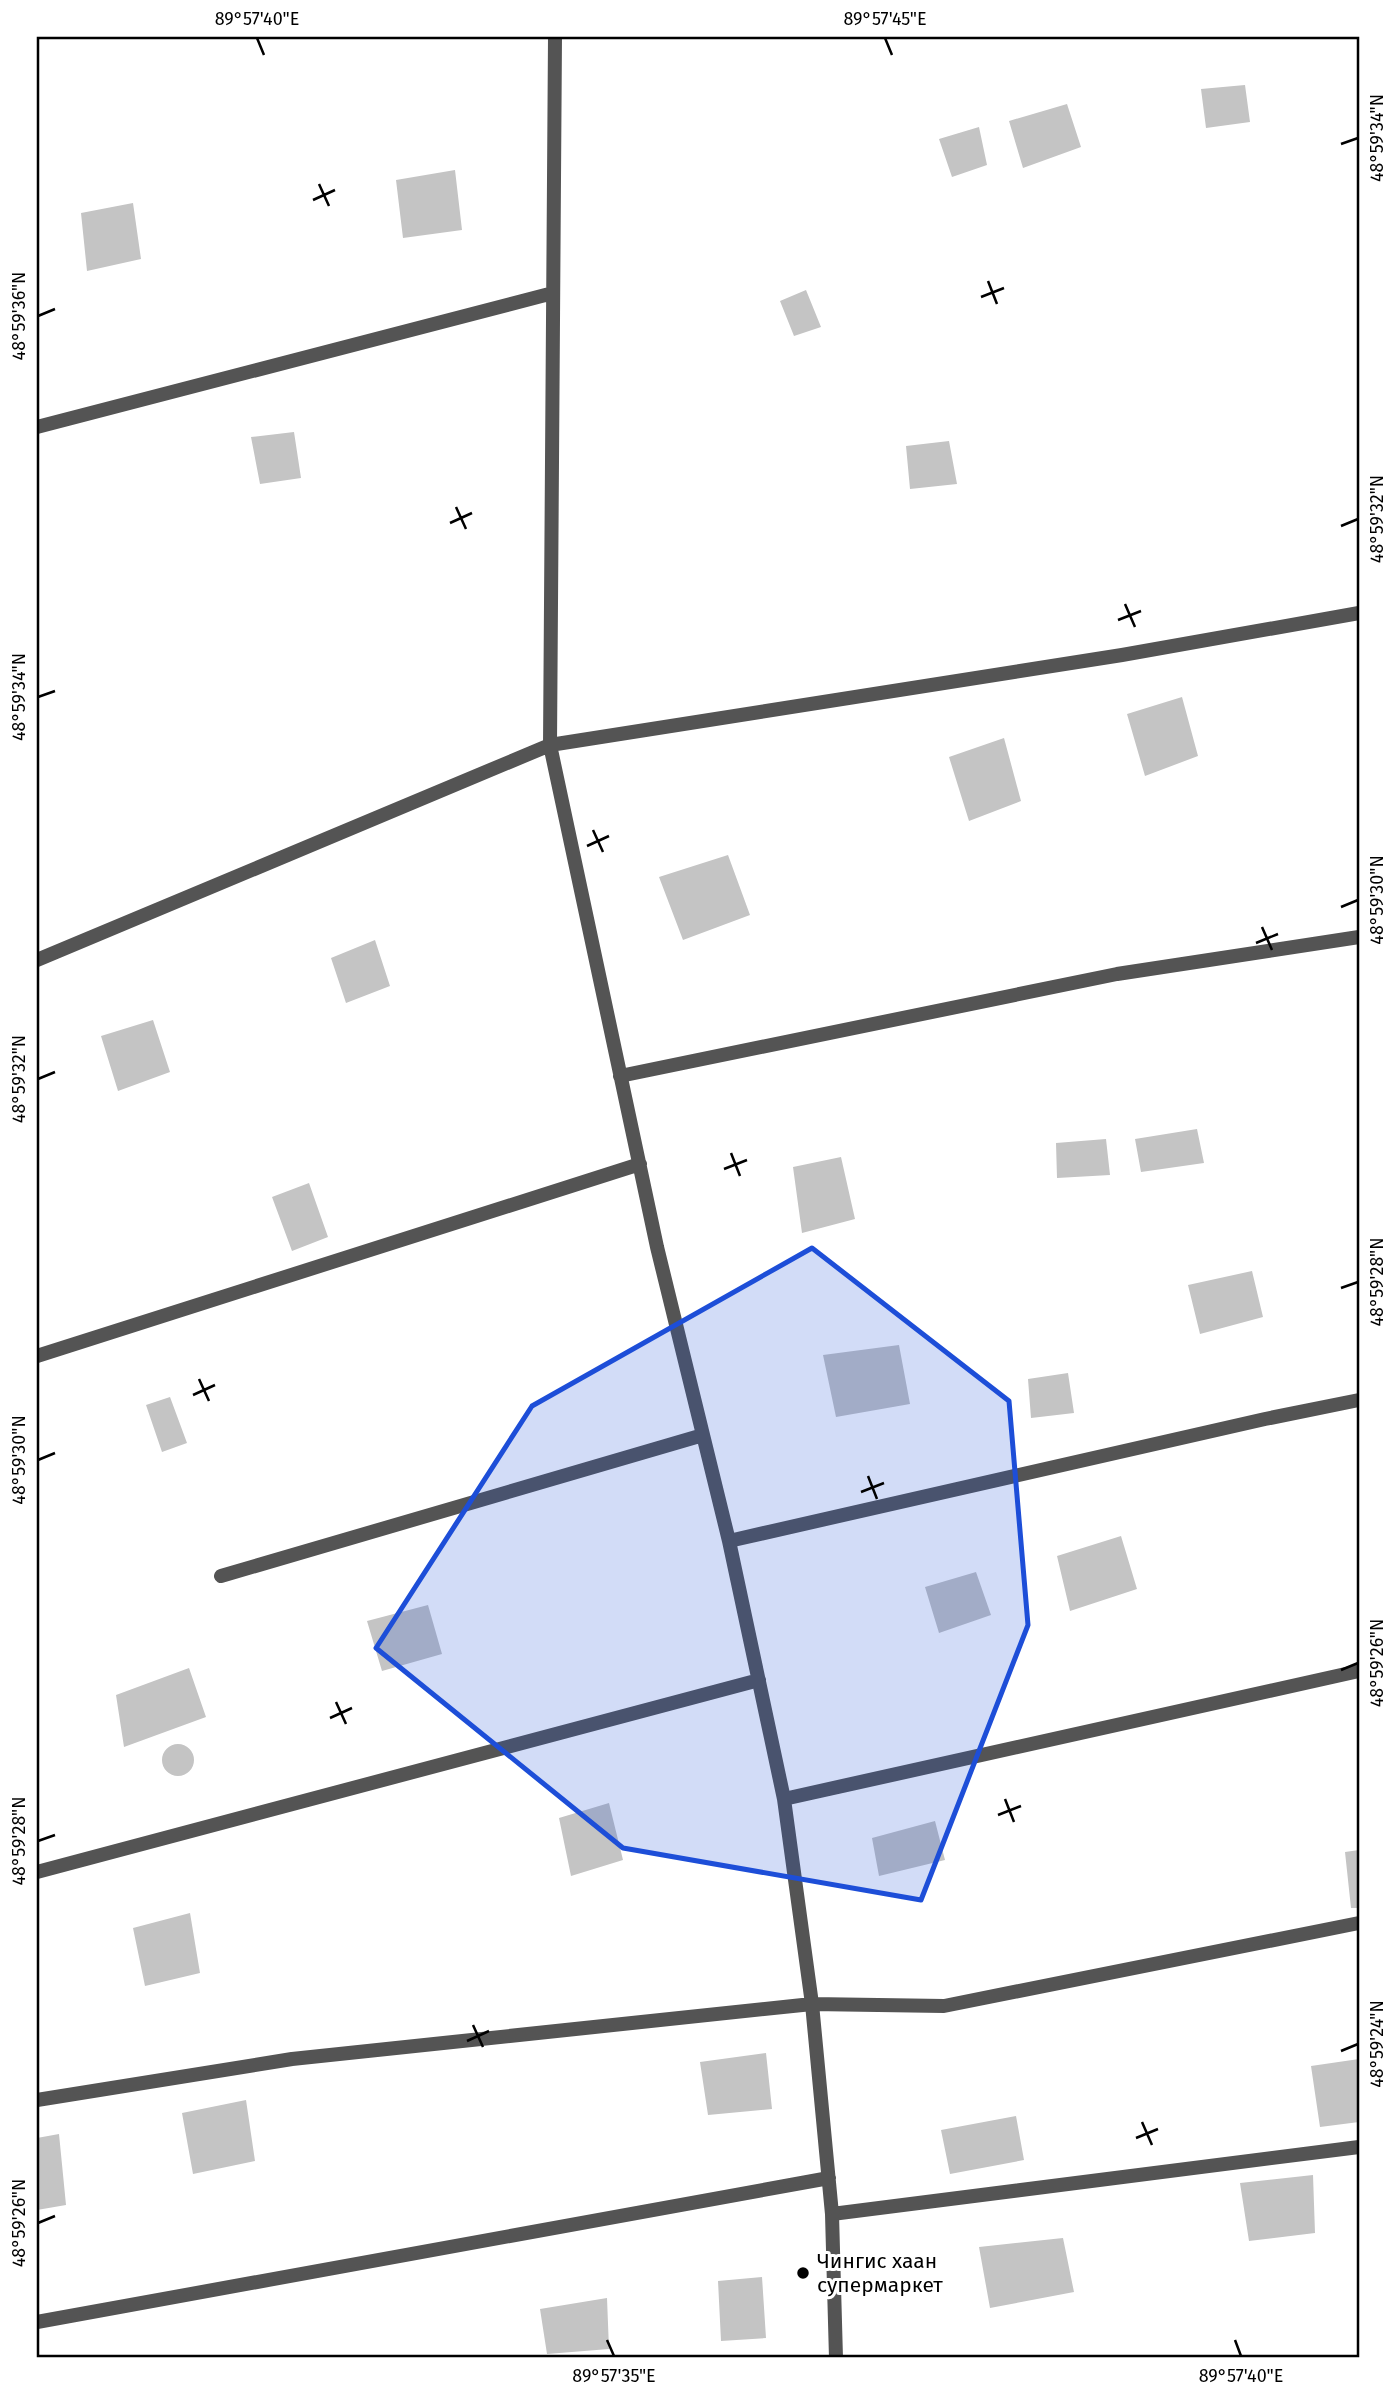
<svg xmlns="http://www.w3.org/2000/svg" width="1396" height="2395" viewBox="0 0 1396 2395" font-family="'Fira Sans',sans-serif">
  <rect width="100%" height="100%" fill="#fff"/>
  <path fill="#c4c4c4" d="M 1245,85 L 1250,122 L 1206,128 L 1201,89 Z
    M 1067,104 L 1081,147 L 1023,168 L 1009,121 Z
    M 979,127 L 987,165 L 952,177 L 939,139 Z
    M 455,170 L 462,230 L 403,238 L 396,180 Z
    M 133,203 L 141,259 L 87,271 L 81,213 Z
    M 806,290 L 821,327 L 794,336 L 780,301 Z
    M 294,432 L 301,478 L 260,484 L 251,437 Z
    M 949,441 L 957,484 L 910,489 L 906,446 Z
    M 1182,697 L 1198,756 L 1145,776 L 1127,714 Z
    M 1004,738 L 1021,801 L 969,821 L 949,757 Z
    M 728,855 L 750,915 L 683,940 L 659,877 Z
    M 375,940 L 390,986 L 346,1003 L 331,958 Z
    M 153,1020 L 170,1072 L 118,1091 L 101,1036 Z
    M 1197,1129 L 1204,1163 L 1141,1172 L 1135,1139 Z
    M 1106,1139 L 1110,1175 L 1057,1178 L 1056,1143 Z
    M 841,1157 L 855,1219 L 802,1233 L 793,1167 Z
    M 309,1183 L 328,1237 L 292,1251 L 272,1197 Z
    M 1252,1271 L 1263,1317 L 1200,1334 L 1188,1285 Z
    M 899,1345 L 910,1404 L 836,1417 L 823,1355 Z
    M 1068,1373 L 1074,1413 L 1031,1418 L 1028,1379 Z
    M 170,1397 L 187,1443 L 162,1452 L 146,1405 Z
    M 1121,1536 L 1137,1589 L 1070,1611 L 1057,1556 Z
    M 976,1572 L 991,1615 L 939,1633 L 925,1587 Z
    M 428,1605 L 442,1654 L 382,1671 L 367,1621 Z
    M 189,1668 L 206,1717 L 124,1747 L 116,1695 Z
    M162 1760a16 16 0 1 1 32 0a16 16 0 1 1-32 0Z
    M 609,1803 L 623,1860 L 571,1876 L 559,1818 Z
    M 935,1821 L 945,1860 L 879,1876 L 872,1838 Z
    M 1359,1850 L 1359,1908 L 1351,1908 L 1345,1852 Z
    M 190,1913 L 200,1973 L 145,1986 L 133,1928 Z
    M 766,2053 L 772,2109 L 708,2115 L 700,2062 Z
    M 1359,2059 L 1359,2122 L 1320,2127 L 1311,2066 Z
    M 246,2100 L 255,2161 L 193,2174 L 182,2113 Z
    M 1016,2116 L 1024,2160 L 950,2174 L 941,2130 Z
    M 59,2134 L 66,2205 L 37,2210 L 37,2138 Z
    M 1313,2175 L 1315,2233 L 1249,2241 L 1240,2183 Z
    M 1063,2238 L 1074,2292 L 990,2308 L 979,2247 Z
    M 762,2277 L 766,2338 L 721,2341 L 718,2281 Z
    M 607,2298 L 609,2349 L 547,2354 L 540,2309 Z"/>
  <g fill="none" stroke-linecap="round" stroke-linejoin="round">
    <path stroke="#545454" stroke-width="14" d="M 555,37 L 550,745 L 657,1247 L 729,1541 L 784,1799 L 812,2004 L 832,2214 L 836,2358
      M 37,427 L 553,293
      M 37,960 L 550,745 L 1122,655 L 1359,613
      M 620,1076 L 1117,974 L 1359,937
      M 37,1356 L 640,1164
      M 729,1541 L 1265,1419 L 1359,1400
      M 221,1576 L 703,1435
      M 784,1799 L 1359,1671
      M 37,1872 L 759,1680
      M 37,2100 L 292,2059 L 812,2004 L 944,2006 L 1359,1923
      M 832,2214 L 1359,2147
      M 37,2322 L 829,2178"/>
  </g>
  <path fill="#1d4ed8" fill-opacity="0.2" stroke="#1d4ed8" stroke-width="5" stroke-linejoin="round" d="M 812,1248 L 1009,1401 L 1028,1625 L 921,1900 L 623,1848 L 376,1648 L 532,1406 Z"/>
  <path fill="none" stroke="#000" stroke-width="2.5" d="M 257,38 L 264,55M 885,38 L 892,55M 1341,144 L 1358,138M 319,184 L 329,206M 313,200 L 335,190M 988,281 L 997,304M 981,297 L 1004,288M 38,316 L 55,309M 456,507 L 466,529M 450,523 L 472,513M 1341,526 L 1358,519M 1125,604 L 1135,627M 1118,620 L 1141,611M 38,697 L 55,691M 593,830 L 603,852M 587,846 L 609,836M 1341,907 L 1358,900M 1262,927 L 1272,950M 1256,943 L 1278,934M 38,1079 L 55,1072M 731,1153 L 740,1176M 724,1169 L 747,1160M 1341,1288 L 1358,1282M 199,1379 L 209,1401M 193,1395 L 215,1385M 38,1460 L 55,1453M 868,1476 L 877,1499M 861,1492 L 884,1483M 1341,1670 L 1358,1663M 336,1702 L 346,1724M 330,1718 L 352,1708M 1005,1799 L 1014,1822M 998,1815 L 1021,1806M 38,1841 L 55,1835M 473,2025 L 483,2047M 467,2041 L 489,2031M 1341,2051 L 1358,2044M 1142,2122 L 1152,2145M 1136,2138 L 1158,2129M 38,2223 L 55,2216M 607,2340 L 614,2356M 1235,2340 L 1241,2356"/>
  <circle fill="#000" stroke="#fff" stroke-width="2.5" cx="803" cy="2273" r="7"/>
  <g text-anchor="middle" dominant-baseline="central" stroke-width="6" stroke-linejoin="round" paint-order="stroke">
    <g font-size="21" fill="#000" stroke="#fff" text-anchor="start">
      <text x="817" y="2261">Чингис хаан<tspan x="817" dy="24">супермаркет</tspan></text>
    </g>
  </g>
  <rect width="1396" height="2395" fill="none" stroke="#ffffff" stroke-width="77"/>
  <rect x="38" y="38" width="1320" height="2318" fill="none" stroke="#000" stroke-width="2.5"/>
  <g font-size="18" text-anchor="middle" fill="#000">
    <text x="257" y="25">89°57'40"E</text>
    <text x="885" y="25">89°57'45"E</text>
    <text transform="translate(1377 138) rotate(-90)" y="6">48°59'34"N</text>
    <text transform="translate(19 316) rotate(-90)" y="6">48°59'36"N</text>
    <text transform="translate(1377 519) rotate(-90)" y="6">48°59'32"N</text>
    <text transform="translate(19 697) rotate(-90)" y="6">48°59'34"N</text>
    <text transform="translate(1377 900) rotate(-90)" y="6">48°59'30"N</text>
    <text transform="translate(19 1079) rotate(-90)" y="6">48°59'32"N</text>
    <text transform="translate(1377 1282) rotate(-90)" y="6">48°59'28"N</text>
    <text transform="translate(19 1460) rotate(-90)" y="6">48°59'30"N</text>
    <text transform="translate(1377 1663) rotate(-90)" y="6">48°59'26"N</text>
    <text transform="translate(19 1841) rotate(-90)" y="6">48°59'28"N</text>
    <text transform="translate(1377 2044) rotate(-90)" y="6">48°59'24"N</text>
    <text transform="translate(19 2223) rotate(-90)" y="6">48°59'26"N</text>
    <text x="614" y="2382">89°57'35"E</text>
    <text x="1241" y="2382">89°57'40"E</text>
  </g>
</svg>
